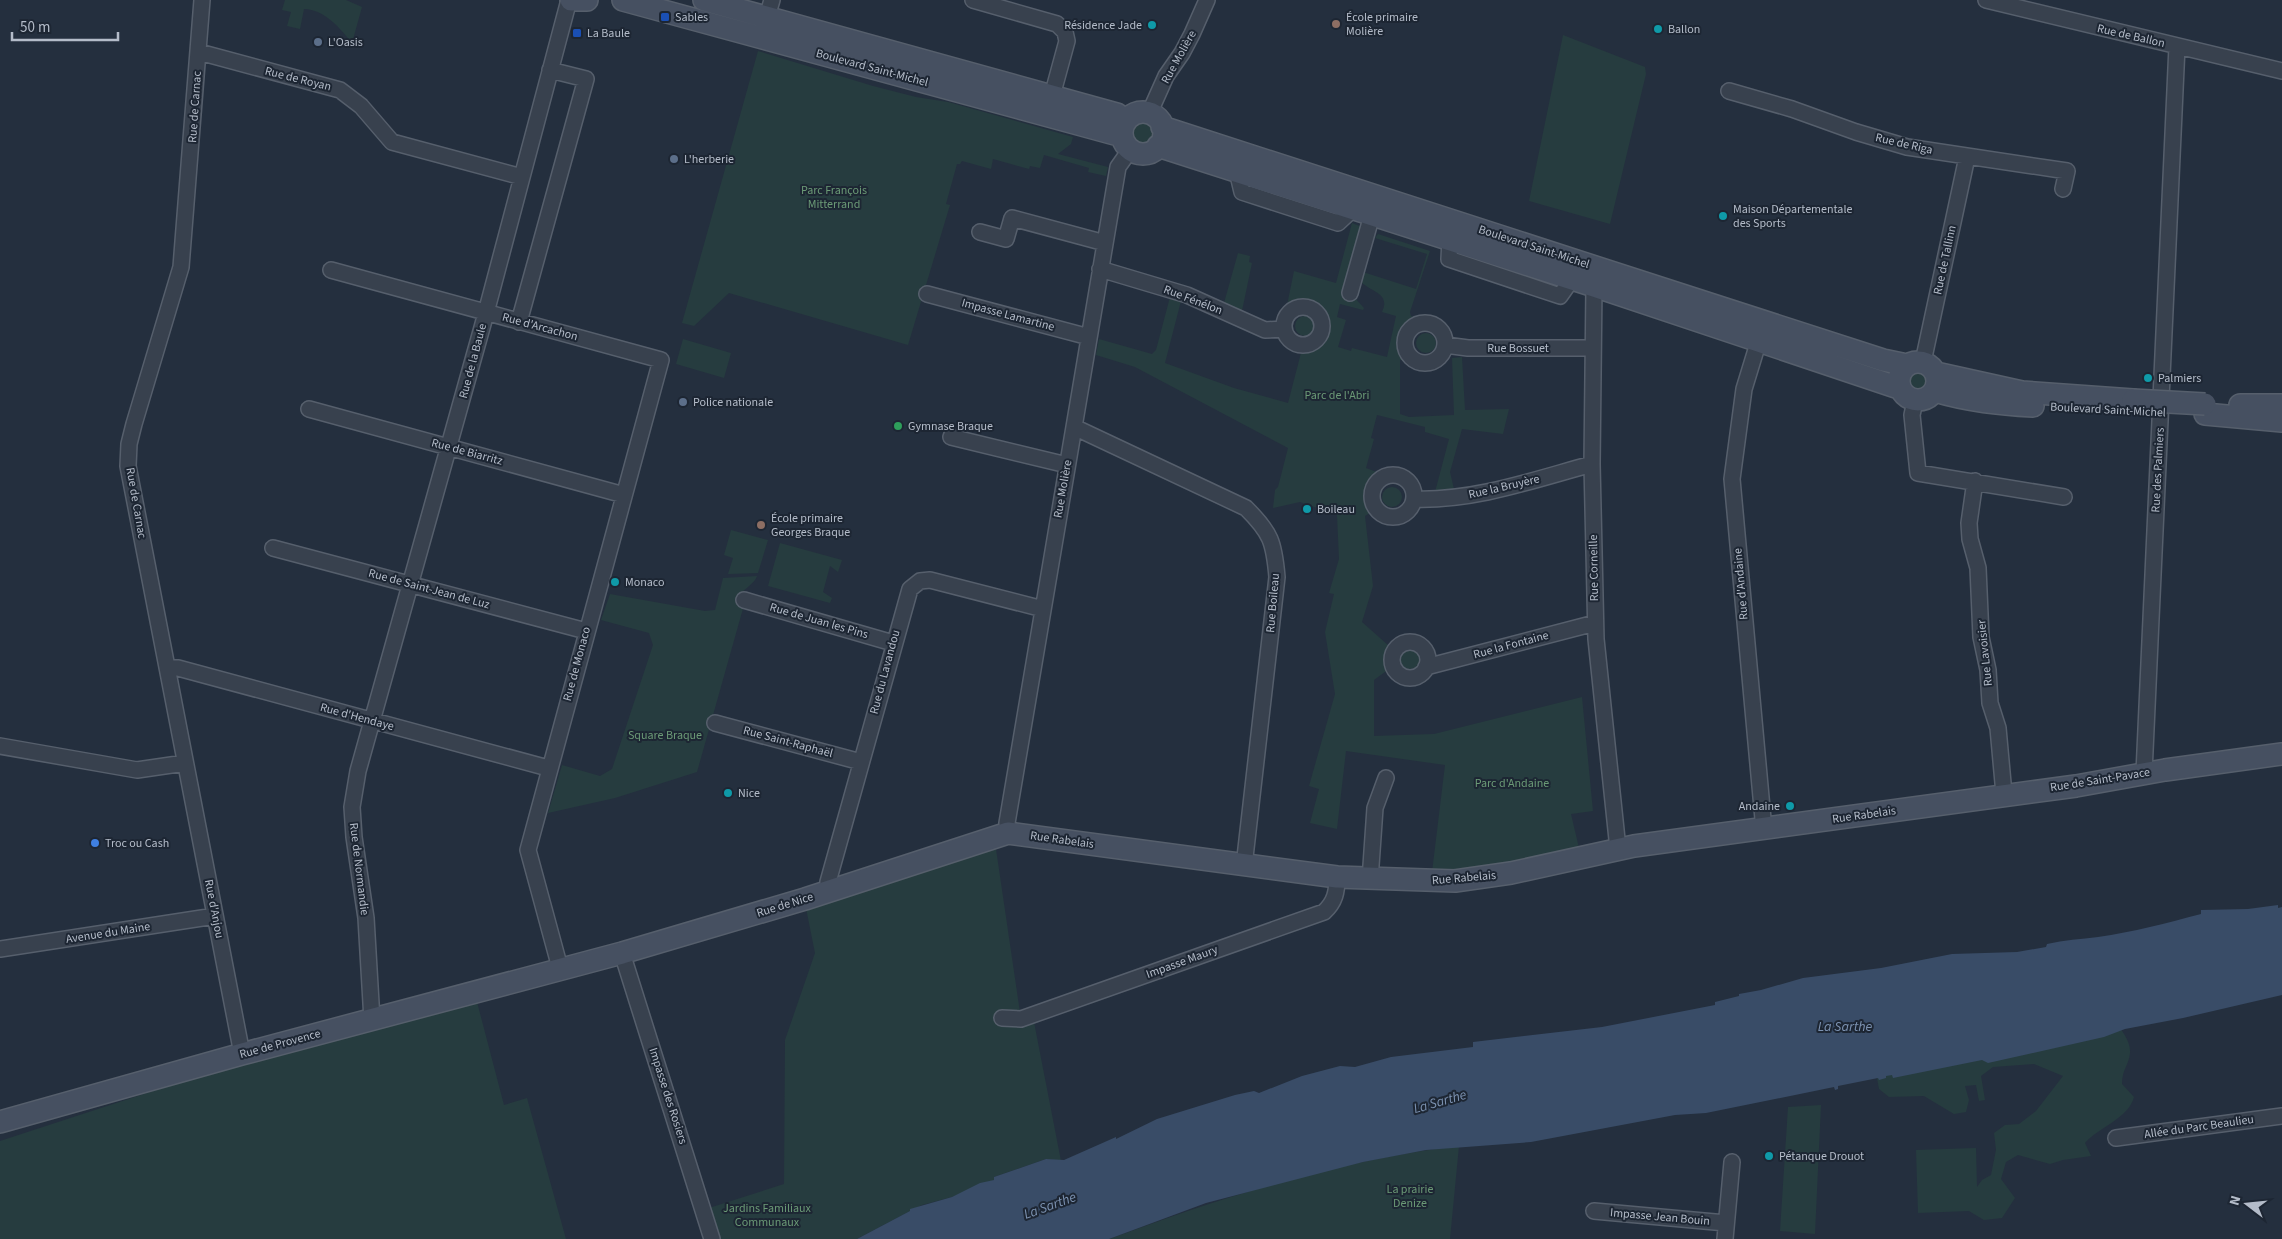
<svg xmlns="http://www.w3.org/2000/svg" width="2282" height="1239" viewBox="0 0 2282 1239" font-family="'Source Sans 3',sans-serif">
  <rect width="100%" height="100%" fill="#242f3e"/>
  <path fill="#263c3f" d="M 285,0 L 346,0 L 362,7 L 352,43 C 341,29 324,9 304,9 L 300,29 L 287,26 L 291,12 L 282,10 Z
    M 1563,35 L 1645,67 L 1646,74 L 1610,224 L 1529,201 Z
    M 758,51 L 873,86 L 916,97 L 948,102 L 1073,137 L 1071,144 L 1058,154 L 1108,167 L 1106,176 L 1088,172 L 1089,168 L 1044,155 L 1040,168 L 1030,166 L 1029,169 L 993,159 L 991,169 L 962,161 L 960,164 L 957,164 L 946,204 L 950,205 L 908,345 L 729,293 L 694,326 L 682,323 Z
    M1130 133a12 12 0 1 1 24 0a12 12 0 1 1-24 0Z
    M 1352,223 L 1362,227 L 1354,297 L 1364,308 L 1363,310 L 1340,304 L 1337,317 L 1346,320 L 1338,347 L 1351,351 L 1352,348 L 1387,357 L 1396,316 L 1382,312 C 1391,293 1371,292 1361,282 L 1363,272 L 1416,289 L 1427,254 L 1375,238 L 1378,234 L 1430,251 L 1410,312 L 1411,316 L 1427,321 C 1410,328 1395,340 1411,359 L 1400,360 L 1400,414 L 1409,417 L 1454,415 L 1452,358 L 1462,357 L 1465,410 L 1509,409 L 1503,434 L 1462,429 L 1450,472 L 1454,489 L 1435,492 L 1449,439 L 1425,432 L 1425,427 L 1377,415 L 1371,438 L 1374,439 L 1366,468 L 1382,474 C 1371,487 1370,494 1373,511 L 1365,516 L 1373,586 L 1362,622 L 1389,646 L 1389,669 L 1374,680 L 1374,736 L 1434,734 L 1582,697 L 1593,811 L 1571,814 L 1579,848 L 1499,866 L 1432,872 L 1445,765 L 1346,751 L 1337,829 L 1310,823 L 1319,789 L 1309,786 L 1335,694 L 1325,632 L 1334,594 L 1329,593 L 1339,559 L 1337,515 L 1300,502 L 1273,508 L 1275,490 L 1278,487 L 1288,448 L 1135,367 L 1096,355 L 1099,339 L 1152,354 L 1156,350 L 1170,297 L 1181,301 L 1165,363 L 1234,388 L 1288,403 L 1302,349 C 1321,342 1325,339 1325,319 C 1311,302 1301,300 1285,315 L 1294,271 L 1336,283 Z
    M 1238,253 L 1250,256 L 1249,262 L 1252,263 L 1242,311 L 1224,303 Z
    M1295 326a10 10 0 1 1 20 0a10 10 0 1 1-20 0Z
    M1416 343a10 10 0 1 1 20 0a10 10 0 1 1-20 0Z
    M 683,339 L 731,353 L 724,378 L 676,364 Z
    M1906 381a12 12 0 1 1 24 0a12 12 0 1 1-24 0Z
    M1382 497a10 10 0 1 1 20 0a10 10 0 1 1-20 0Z
    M 731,530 L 768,540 L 758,573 L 728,574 L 733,558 L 724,555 Z
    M 780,543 L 842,560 L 838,572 L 830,566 L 823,592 L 832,598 L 830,603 L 768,586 Z
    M 757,576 C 754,585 742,589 737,599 L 744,605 L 697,772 L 615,798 L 548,813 L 562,765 L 600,776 L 612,769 L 653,645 L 649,633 L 601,620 L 610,594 L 705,611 L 715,610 L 723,578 Z
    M1400 659a10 10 0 1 1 20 0a10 10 0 1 1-20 0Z
    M 996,849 L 1022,1026 L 1034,1022 L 1061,1161 L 1046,1159 L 994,1177 L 995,1180 L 952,1197 L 922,1205 L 857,1239 L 718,1239 L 709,1208 L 784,1184 L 785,1040 L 815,953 L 806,908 Z
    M 476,998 L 504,1105 L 527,1098 L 566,1239 L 0,1239 L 0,1141 L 248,1060 Z
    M 2115,1021 C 2121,1030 2131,1041 2130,1053 C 2129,1065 2122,1069 2122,1084 L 2134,1097 C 2129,1118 2099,1127 2085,1143 L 2091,1156 L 2063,1160 L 2050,1164 L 2018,1155 L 2006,1162 L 2001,1179 L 2015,1198 L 2002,1218 L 1984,1220 L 1969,1211 L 1918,1213 L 1916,1150 L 1976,1148 L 1977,1187 L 1982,1180 L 1991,1175 L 1996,1150 L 1994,1133 L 2005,1125 L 2019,1124 L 2036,1111 L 2063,1076 L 2034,1064 L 1993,1067 L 1981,1076 L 1985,1100 L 1979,1101 L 1976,1085 L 1965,1086 L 1969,1100 L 1966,1112 L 1954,1114 L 1924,1096 L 1889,1097 L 1879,1089 L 1876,1073 Z
    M 1821,1105 L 1815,1234 L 1780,1231 L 1788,1107 Z
    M 1459,1146 L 1450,1239 L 1109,1239 C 1223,1197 1338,1160 1459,1146 Z"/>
  <path fill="#394c67" d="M 2278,905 L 2278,908 L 2282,907 L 2282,995 L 2183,1018 L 2125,1029 L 2104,1037 L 1988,1063 L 1982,1060 L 1893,1078 L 1892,1075 L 1886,1076 L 1886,1078 L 1879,1080 L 1878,1078 L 1838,1086 L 1838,1089 L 1835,1090 L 1834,1087 L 1706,1113 L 1675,1115 L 1531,1142 L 1426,1150 L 1363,1162 L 1206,1203 L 1109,1239 L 857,1239 L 910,1211 L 910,1209 L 952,1197 L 980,1183 L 994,1180 L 994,1177 L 1046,1159 L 1064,1160 L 1116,1137 L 1116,1139 L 1157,1119 L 1235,1095 L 1254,1091 L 1259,1093 L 1302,1076 L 1340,1066 L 1355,1067 L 1391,1057 L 1473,1047 L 1473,1042 L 1602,1027 L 1715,1005 L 1715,1002 L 1739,996 L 1739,994 L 1761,990 L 1803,978 L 1881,968 L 1952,954 L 2017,952 L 2046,947 L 2047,944 C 2064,940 2081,939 2098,937 C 2133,932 2167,923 2201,914 L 2201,910 L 2248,909 Z"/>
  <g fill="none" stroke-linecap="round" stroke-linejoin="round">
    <g stroke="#565f6c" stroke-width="18">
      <path id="street" d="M 202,0 L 181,267 L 134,424 L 129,444 L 128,466 L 242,1054
        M 973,0 L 1057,24 L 1065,32 L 1067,41 L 1052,96
        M 1986,0 L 2282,71
        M 767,17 L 772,0
        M 199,52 L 340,90 L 361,106 L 392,142 L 522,177
        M 1729,91 L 1792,109 L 1856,132 L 1907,147 L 2067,171 L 2063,189
        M 1149,114 L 1166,76 L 1182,53 L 1192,34 L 1207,0
        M 1237,171 L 1242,192 L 1338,223 L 1353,209
        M 980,232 L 1006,239 L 1012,218 L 1105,243
        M 1450,240 L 1449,259 L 1560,296 L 1572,279
        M 1100,269 L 1187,295 L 1265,330 L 1284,329
        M 331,270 L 661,360 L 528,850 L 560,968
        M 1594,286 L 1592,464 L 1596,639 L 1618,849
        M 1350,293 L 1372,215
        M 927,294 L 1089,337
        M1284 326a19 19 0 1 1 38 0a19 19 0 1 1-38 0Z
        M 519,322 L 586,79 L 550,70
        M1405 343a20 20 0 1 1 40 0a20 20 0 1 1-40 0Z
        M 1759,340 L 1744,389 L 1732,479 L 1764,830
        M 1445,345 L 1468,348 L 1592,348
        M 1923,362 L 1967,157
        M 1915,401 L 1912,415 L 1918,473 L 2064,497
        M 309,409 L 624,495
        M 1074,427 L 1246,508 C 1271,533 1274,542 1277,577 L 1244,866
        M 951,437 L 1067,465
        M1372 496a21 21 0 1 1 42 0a21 21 0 1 1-42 0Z
        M 1975,481 L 1969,523 L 1970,539 L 1978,568 L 1981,637 L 1988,670 L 1990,703 L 1998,728 L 2004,794
        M 1414,499 C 1475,501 1533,480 1592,464
        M 273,548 L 586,631
        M 744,600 L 893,643
        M1392 660a18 18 0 1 1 36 0a18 18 0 1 1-36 0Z
        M 167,667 L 178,668 L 548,768
        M 1426,667 L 1595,623
        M 715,723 L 861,762
        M 0,746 L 137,770 L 185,763
        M 2144,773 L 2177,46
        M 1008,833 L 1007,823 L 1118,167 L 1130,150
        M 1370,880 L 1375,808 L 1386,778
        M 828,891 L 828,882 L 910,589 L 920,581 L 930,580 L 1043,609
        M 0,949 L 215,916
        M 622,953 L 712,1239
        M 1002,1018 L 1021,1019 L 1324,912 C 1335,902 1337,892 1337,877
        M 372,1020 L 366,918 L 354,837 L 352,807 L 358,771 L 483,324 L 569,0
        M 2116,1138 L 2282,1116
        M 1594,1211 L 1726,1223
        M 1725,1239 L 1732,1162"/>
    </g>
    <g stroke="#565f6c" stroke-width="24">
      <path id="secondary" d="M 571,0 L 587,0
        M 623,0 L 1122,136
        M 704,0 L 1117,114 L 1126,121
        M1122 133a21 21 0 1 1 42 0a21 21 0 1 1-42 0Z
        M 1162,127 L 1883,360 L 1907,365
        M 1158,146 L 1594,286 L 1899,388
        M1899 381a19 19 0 1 1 38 0a19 19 0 1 1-38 0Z
        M 1936,373 L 2022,392 L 2133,400
        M 1935,391 C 1968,401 2000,404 2033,406
        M 2240,405 L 2282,405
        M 2205,414 L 2282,421
        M 0,1122 L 242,1054 L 622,953 L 805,899 L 1008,833 L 1337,877 L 1455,881 L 1511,873 L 1634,846 L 2076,786 L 2165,770 L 2282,754"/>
    </g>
    <use href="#street" stroke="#38414e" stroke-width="15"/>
    <use href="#secondary" stroke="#465061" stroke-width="21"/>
    <g stroke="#565f6c" stroke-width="24" stroke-linecap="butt">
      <path id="secondary-bridge" d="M 2133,400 L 2205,404"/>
    </g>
    <use href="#secondary-bridge" stroke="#465061" stroke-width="21"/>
  </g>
  <g fill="#1a4fb4" stroke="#1d2633" stroke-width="2">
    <rect x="660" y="12" width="10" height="10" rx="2.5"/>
    <rect x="572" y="28" width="10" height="10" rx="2.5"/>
  </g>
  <g fill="#8d6e63" stroke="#1d2633" stroke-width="2">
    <circle cx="1336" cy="24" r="5"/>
    <circle cx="761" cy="525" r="5"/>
  </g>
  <g fill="#0f9aa8" stroke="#1d2633" stroke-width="2">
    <circle cx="1152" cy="25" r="5"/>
    <circle cx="1658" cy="29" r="5"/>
    <circle cx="1723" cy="216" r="5"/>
    <circle cx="2148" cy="378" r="5"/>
    <circle cx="1307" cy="509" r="5"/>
    <circle cx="615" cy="582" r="5"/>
    <circle cx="728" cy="793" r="5"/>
    <circle cx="1790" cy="806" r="5"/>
    <circle cx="1769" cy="1156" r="5"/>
  </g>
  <g fill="#5c6f8a" stroke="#1d2633" stroke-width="2">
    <circle cx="318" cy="42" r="5"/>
    <circle cx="674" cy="159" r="5"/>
    <circle cx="683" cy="402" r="5"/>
  </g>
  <circle fill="#2e9e5b" stroke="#1d2633" stroke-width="2" cx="898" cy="426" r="5"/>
  <circle fill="#3f7fe0" stroke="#1d2633" stroke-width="2" cx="95" cy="843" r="5"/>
  <g text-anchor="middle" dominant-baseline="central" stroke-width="4" stroke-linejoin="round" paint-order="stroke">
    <g font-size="12" fill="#b4bcc9" stroke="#1d2633" text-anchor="start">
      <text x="675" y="17">Sables</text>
      <text x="1346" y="17">École primaire<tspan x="1346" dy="14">Molière</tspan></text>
      <text x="1142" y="25" text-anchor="end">Résidence Jade</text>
      <text x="1668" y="29">Ballon</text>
      <text x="587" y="33">La Baule</text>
      <text x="328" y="42">L'Oasis</text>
      <text x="684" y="159">L'herberie</text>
      <text x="1733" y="209">Maison Départementale<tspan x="1733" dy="14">des Sports</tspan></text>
      <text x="2158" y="378">Palmiers</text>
      <text x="693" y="402">Police nationale</text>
      <text x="908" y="426">Gymnase Braque</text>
      <text x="1317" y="509">Boileau</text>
      <text x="771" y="518">École primaire<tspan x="771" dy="14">Georges Braque</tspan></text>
      <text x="625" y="582">Monaco</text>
      <text x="738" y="793">Nice</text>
      <text x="1780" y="806" text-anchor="end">Andaine</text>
      <text x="105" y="843">Troc ou Cash</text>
      <text x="1779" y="1156">Pétanque Drouot</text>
    </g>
    <g font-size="12" fill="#b4bcc9" stroke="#1d2633">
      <text transform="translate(2131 36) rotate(13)">Rue de Ballon</text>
      <text transform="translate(1179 57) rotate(-61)">Rue Molière</text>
      <text transform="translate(872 68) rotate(15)">Boulevard Saint-Michel</text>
      <text transform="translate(298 79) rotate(14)">Rue de Royan</text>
      <text transform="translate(195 107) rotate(-86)">Rue de Carnac</text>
      <text transform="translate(1904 144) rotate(13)">Rue de Riga</text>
      <text transform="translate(1534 247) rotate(18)">Boulevard Saint-Michel</text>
      <text transform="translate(1945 260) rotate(-78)">Rue de Tallinn</text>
      <text transform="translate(1193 300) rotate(21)">Rue Fénélon</text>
      <text transform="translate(1008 315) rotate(15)">Impasse Lamartine</text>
      <text transform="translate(540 327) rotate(15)">Rue d'Arcachon</text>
      <text x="1518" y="348">Rue Bossuet</text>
      <text transform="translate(473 361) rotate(-75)">Rue de la Baule</text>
      <text transform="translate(2108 410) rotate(3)">Boulevard Saint-Michel</text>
      <text transform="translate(467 452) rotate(15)">Rue de Biarritz</text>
      <text transform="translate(2158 470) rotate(-87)">Rue des Palmiers</text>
      <text transform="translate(1504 487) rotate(-13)">Rue la Bruyère</text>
      <text transform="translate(1063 489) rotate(-80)">Rue Molière</text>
      <text transform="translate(136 503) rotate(80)">Rue de Carnac</text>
      <text transform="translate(1594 568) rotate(-91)">Rue Corneille</text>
      <text transform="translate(1741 584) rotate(-95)">Rue d'Andaine</text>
      <text transform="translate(429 589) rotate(15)">Rue de Saint-Jean de Luz</text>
      <text transform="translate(1273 603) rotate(-85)">Rue Boileau</text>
      <text transform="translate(819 621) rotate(16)">Rue de Juan les Pins</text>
      <text transform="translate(1511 645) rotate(-15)">Rue la Fontaine</text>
      <text transform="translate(1985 653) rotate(-96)">Rue Lavoisier</text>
      <text transform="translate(577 664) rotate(-75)">Rue de Monaco</text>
      <text transform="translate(885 672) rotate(-75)">Rue du Lavandou</text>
      <text transform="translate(357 717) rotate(15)">Rue d'Hendaye</text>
      <text transform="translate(788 742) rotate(15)">Rue Saint-Raphaël</text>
      <text transform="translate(2100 780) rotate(-9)">Rue de Saint-Pavace</text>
      <text transform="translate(1864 815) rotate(-8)">Rue Rabelais</text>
      <text transform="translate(1062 840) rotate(8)">Rue Rabelais</text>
      <text transform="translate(359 869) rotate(83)">Rue de Normandie</text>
      <text transform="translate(1464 878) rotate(-5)">Rue Rabelais</text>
      <text transform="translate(785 905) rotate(-17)">Rue de Nice</text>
      <text transform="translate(214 909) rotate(79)">Rue d'Anjou</text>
      <text transform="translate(108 933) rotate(-9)">Avenue du Maine</text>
      <text transform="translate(1182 962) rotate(-20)">Impasse Maury</text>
      <text transform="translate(280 1044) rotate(-15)">Rue de Provence</text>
      <text transform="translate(668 1096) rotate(72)">Impasse des Rosiers</text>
      <text transform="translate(2199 1127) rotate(-8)">Allée du Parc Beaulieu</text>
      <text transform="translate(1660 1217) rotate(5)">Impasse Jean Bouin</text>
    </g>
    <g font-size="12" fill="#6b9a76" stroke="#1d2633">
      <text x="834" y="190">Parc François<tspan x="834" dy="14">Mitterrand</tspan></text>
      <text x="1337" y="395">Parc de l'Abri</text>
      <text x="665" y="735">Square Braque</text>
      <text x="1512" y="783">Parc d'Andaine</text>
      <text x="1410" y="1189">La prairie<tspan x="1410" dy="14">Denize</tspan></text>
      <text x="767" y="1208">Jardins Familiaux<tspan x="767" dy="14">Communaux</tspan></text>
    </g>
    <g font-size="14" font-style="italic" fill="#7c92b1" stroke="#1d2633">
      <text x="1845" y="1027">La Sarthe</text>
      <text transform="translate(1440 1102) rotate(-16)">La Sarthe</text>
      <text transform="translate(1050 1206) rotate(-20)">La Sarthe</text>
    </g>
  </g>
  <g transform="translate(2247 1204) rotate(286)" stroke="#1d2633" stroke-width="4" paint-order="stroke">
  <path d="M0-4L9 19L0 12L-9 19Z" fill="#b4bcc9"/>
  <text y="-8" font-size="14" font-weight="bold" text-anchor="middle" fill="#b4bcc9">N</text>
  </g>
  <path d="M12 32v8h106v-8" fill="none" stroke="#b4bcc9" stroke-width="2.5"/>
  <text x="20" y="32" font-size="15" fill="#b4bcc9" stroke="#1d2633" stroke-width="4" paint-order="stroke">50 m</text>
</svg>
